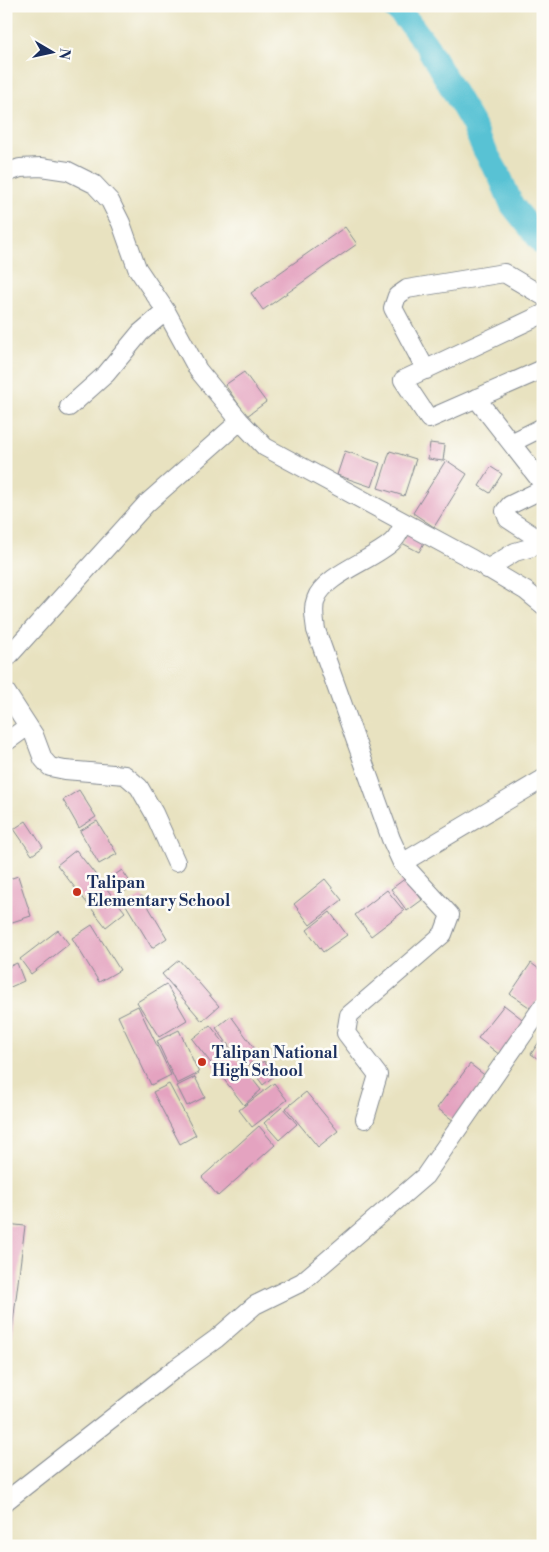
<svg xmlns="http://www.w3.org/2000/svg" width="549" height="1552" viewBox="0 0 549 1552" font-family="'Libre Bodoni',serif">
  <rect width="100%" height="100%" fill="#fdfcf7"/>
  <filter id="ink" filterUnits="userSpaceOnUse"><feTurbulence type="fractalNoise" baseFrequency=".02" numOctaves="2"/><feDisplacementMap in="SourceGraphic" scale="10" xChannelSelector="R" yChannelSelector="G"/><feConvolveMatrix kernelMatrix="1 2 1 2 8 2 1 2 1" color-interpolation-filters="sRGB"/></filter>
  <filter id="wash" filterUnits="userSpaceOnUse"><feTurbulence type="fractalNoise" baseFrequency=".0096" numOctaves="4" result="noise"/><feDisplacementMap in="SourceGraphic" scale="20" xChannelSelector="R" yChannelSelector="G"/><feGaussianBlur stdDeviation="1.12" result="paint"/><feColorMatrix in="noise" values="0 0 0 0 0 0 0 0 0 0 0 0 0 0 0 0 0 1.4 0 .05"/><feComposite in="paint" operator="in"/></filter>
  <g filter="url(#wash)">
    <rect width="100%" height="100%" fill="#e8e2c0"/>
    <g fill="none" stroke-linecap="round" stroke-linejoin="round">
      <path stroke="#58c2d4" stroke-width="24" d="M 392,6 L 409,22 L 427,46 L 472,123 L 484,149 L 500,177 L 512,205 L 543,244"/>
    </g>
    <g id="blocks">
      <path fill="#e4a3c0" d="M 345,227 L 357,244 L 263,310 L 251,293 Z
        M 244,372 L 266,402 L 247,416 L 225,385 Z
        M 430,443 L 445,445 L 443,461 L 428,459 Z
        M 345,451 L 380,463 L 372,487 L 337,475 Z
        M 390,451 L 416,459 L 404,496 L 378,488 Z
        M 446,460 L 467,474 L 434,527 L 413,513 Z
        M 491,467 L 502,474 L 490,493 L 479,486 Z
        M 410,529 L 426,539 L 419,552 L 402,543 Z
        M 79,790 L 96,817 L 79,828 L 63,800 Z
        M 26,821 L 43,847 L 32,855 L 14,829 Z
        M 97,821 L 117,854 L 99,864 L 80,831 Z
        M 76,850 L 125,912 L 106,927 L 57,865 Z
        M 122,870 L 133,886 L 119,895 L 109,879 Z
        M 18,876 L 31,916 L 6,924 L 6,880 Z
        M 406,878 L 422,900 L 407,911 L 391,889 Z
        M 325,879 L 342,900 L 310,925 L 294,904 Z
        M 387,890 L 404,911 L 371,936 L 355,915 Z
        M 142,896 L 167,938 L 152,948 L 126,905 Z
        M 330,912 L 347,935 L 323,952 L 307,930 Z
        M 92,925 L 120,970 L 99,982 L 72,938 Z
        M 58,930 L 69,944 L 31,974 L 20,959 Z
        M 179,960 L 219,1006 L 202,1021 L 162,974 Z
        M 17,963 L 24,981 L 6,989 L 6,968 Z
        M 531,963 L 543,972 L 543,993 L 532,1009 L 510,994 Z
        M 166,984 L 187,1020 L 159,1037 L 137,1002 Z
        M 504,1005 L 526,1022 L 500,1055 L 478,1038 Z
        M 138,1006 L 171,1075 L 151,1085 L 118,1016 Z
        M 231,1016 L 260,1056 L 245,1068 L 216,1028 Z
        M 210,1025 L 261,1090 L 244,1105 L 192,1039 Z
        M 179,1030 L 199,1073 L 177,1084 L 157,1041 Z
        M 543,1036 L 543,1062 L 531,1054 Z
        M 264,1061 L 274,1076 L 263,1085 L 252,1070 Z
        M 470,1064 L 487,1077 L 454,1121 L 437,1108 Z
        M 195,1077 L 205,1097 L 187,1106 L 177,1086 Z
        M 274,1083 L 287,1100 L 252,1127 L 239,1110 Z
        M 169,1084 L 196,1135 L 180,1144 L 153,1092 Z
        M 306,1092 L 338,1131 L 318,1147 L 286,1108 Z
        M 282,1107 L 297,1124 L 279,1140 L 264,1123 Z
        M 259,1126 L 275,1145 L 218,1196 L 202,1177 Z
        M 6,1224 L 25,1226 L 10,1347 L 6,1348 Z"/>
    </g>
  </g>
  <g filter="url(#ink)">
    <use href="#blocks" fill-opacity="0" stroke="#82888f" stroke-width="1"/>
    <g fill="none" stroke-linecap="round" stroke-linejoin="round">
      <g stroke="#82888f" stroke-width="20">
        <path id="minor" d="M 6,173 L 20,168 L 41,167 L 68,171 L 94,184 L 110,201 L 121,223 L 137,268 L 166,311 L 198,370 L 240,421 L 265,447 L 472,559 L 526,591 L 543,605
          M 543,314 L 403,380 L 429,419 L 543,369
          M 426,370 L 393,308 L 397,296 L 407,289 L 504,273 L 543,296
          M 476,398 L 543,484
          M 69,407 L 106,374 L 140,333 L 166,311
          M 511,443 L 543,427
          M 543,489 L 510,505 L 505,511 L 508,519 L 543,542
          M 404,523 C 401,529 398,537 392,542 C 373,560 324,575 316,599 C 312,609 315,620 316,630 L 391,839 L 402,863 L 543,779
          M 487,569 L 515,552 L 543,544
          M 6,659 L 146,504 L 240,421
          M 6,692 L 34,735 L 43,759 L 50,767 L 65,770 L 125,775 L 139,787 L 154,813 L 176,862
          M 6,742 L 28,726
          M 365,1119 L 378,1075 L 346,1033 L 349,1015 L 443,934 L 450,915 L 402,863
          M 6,1501 L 176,1368 L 216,1339 L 255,1305 L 302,1282 L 425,1176 L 543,1006"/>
      </g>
      <use href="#minor" stroke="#fff" stroke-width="18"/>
    </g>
  </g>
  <g fill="#c8321e" stroke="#fdfcf7" stroke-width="2">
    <circle cx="77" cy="892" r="5"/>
    <circle cx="202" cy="1062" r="5"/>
  </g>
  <g text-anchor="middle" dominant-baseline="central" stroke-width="5" stroke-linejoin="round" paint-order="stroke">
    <g font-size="16" font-weight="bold" fill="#1b2f5e" stroke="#fdfcf7" text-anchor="start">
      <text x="87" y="883">Talipan<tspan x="87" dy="18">Elementary School</tspan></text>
      <text x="212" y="1053">Talipan National<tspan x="212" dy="18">High School</tspan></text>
    </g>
  </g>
  <rect width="549" height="1552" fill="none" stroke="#fdfcf7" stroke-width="25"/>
  <g transform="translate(52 52) rotate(99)" stroke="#fdfcf7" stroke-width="4" paint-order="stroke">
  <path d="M0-4L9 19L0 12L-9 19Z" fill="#1b2f5e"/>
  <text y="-8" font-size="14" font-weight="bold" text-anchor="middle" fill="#1b2f5e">N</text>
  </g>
</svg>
